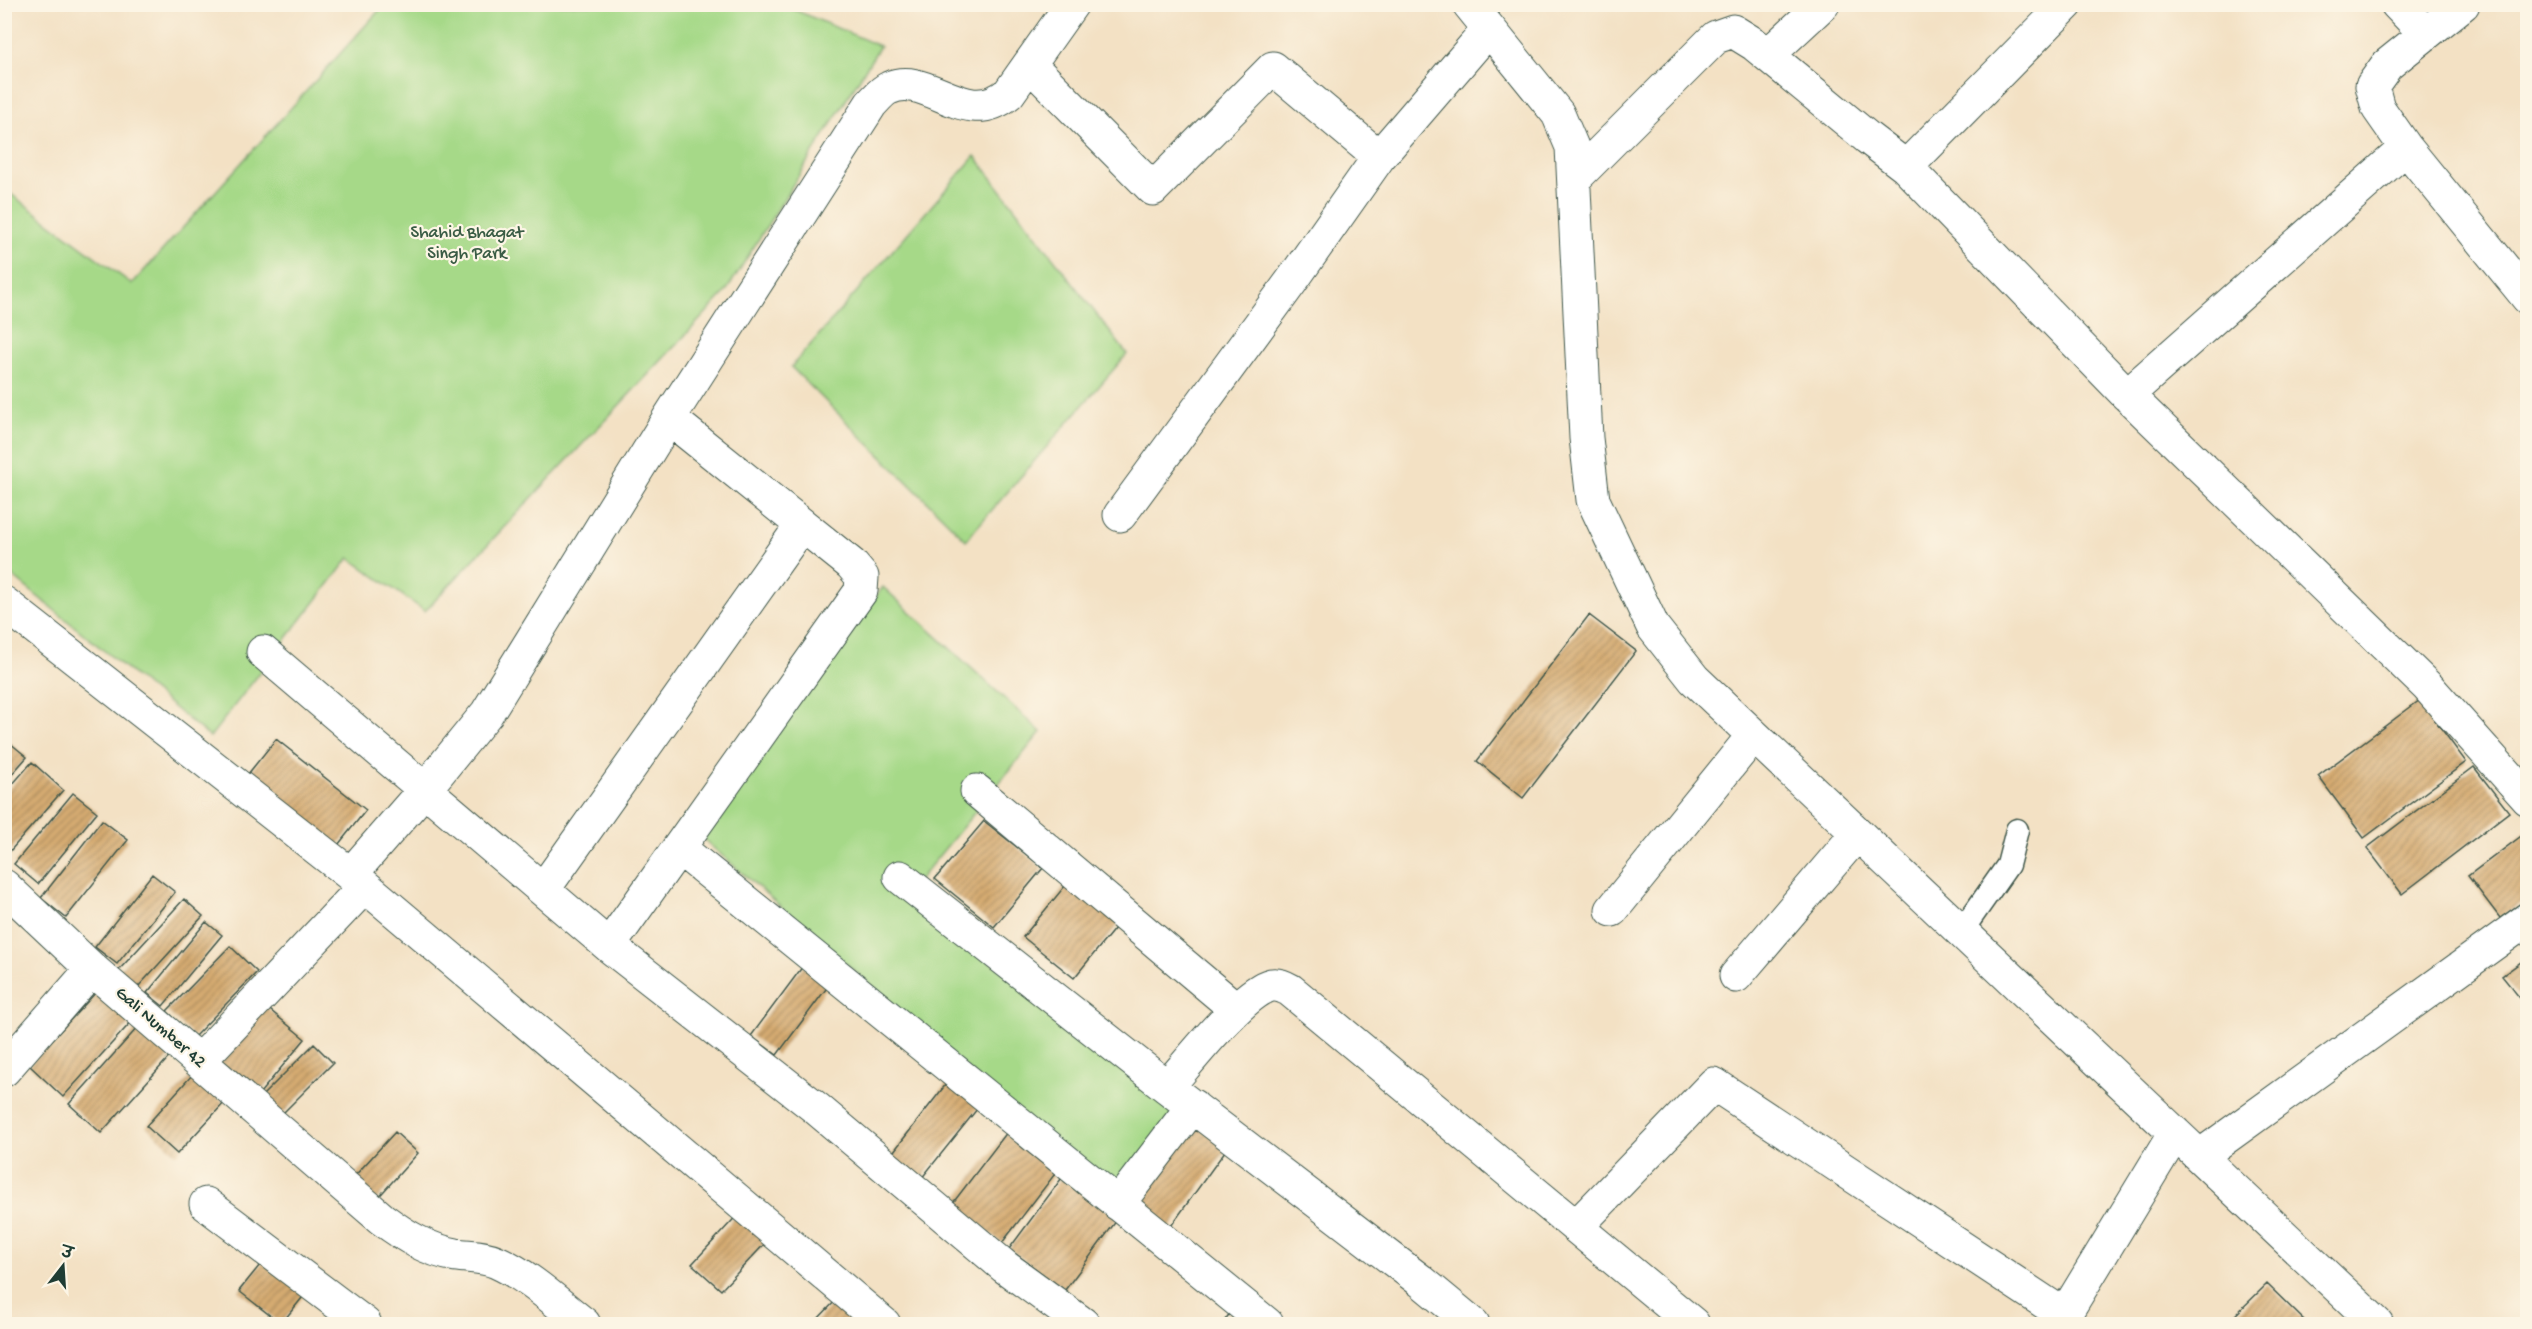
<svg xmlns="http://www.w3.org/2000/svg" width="2532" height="1329" viewBox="0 0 2532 1329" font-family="'Gochi Hand','Playpen Sans Deva',sans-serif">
  <defs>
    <pattern id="building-hatch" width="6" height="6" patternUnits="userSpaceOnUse" patternTransform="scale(1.5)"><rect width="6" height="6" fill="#d5ab71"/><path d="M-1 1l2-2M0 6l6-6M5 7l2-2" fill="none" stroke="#ac8c5e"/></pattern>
  </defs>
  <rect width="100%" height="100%" fill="#fcf5e5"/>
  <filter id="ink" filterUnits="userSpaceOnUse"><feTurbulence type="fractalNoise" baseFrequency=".0167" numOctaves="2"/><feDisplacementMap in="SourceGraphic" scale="12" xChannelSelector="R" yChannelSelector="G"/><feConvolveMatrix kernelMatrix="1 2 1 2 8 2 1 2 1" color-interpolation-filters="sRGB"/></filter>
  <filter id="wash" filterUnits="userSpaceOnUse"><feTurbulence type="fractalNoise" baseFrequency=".008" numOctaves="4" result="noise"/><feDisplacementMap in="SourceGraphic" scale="24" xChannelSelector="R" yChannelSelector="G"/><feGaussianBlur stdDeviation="1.35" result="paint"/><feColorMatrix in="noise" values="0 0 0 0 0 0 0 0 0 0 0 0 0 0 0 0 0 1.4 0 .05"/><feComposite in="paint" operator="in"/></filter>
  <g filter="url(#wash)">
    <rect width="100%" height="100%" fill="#f3e1c4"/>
    <path fill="#a6d988" stroke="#628b5e" stroke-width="1.5" d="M 384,5 L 783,5 L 880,46 L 725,293 L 425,611 L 349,558 L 210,737 L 5,570 L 4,189 L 132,284 Z
      M 975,156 L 1127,354 L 966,540 L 791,367 Z
      M 883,587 L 1041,732 L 905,897 L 1181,1105 L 1115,1198 L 695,832 Z"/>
    <g id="blocks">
      <path fill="url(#building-hatch)" d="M 1589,615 L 1636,651 L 1523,798 L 1477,761 Z
        M 2420,700 L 2466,762 L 2364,838 L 2318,776 Z
        M 4,738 L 27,757 L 4,783 Z
        M 276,739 L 366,810 L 334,850 L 244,779 Z
        M 32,762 L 63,790 L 4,858 L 4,794 Z
        M 2474,767 L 2509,812 L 2402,894 L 2367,848 Z
        M 73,793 L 97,812 L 38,884 L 14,864 Z
        M 102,820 L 128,840 L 66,918 L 41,898 Z
        M 984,821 L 1043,868 L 994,927 L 935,879 Z
        M 2528,831 L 2528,898 L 2500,918 L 2468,876 Z
        M 152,874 L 175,892 L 117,964 L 95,947 Z
        M 1069,881 L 1120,922 L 1074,978 L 1023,937 Z
        M 184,899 L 203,916 L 137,988 L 118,971 Z
        M 206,922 L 222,935 L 163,1006 L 147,993 Z
        M 230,946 L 257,972 L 194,1037 L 167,1011 Z
        M 2528,957 L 2528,1008 L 2502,976 Z
        M 803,966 L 829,985 L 777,1055 L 751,1036 Z
        M 99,989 L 133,1020 L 63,1097 L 29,1065 Z
        M 259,1001 L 305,1039 L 255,1099 L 210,1060 Z
        M 139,1026 L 171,1055 L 101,1133 L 69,1104 Z
        M 314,1044 L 333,1063 L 277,1119 L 258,1100 Z
        M 193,1074 L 224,1103 L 177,1154 L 146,1126 Z
        M 950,1079 L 982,1103 L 917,1184 L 887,1160 Z
        M 1191,1122 L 1228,1147 L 1166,1233 L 1130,1207 Z
        M 1011,1127 L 1061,1166 L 1002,1243 L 952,1204 Z
        M 395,1132 L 418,1153 L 375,1201 L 351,1180 Z
        M 1064,1175 L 1120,1216 L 1065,1290 L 1009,1249 Z
        M 743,1209 L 772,1236 L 721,1290 L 692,1264 Z
        M 264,1260 L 306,1293 L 281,1324 L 239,1291 Z
        M 2267,1284 L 2308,1324 L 2226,1324 Z
        M 841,1295 L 872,1324 L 813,1324 Z
        M 1236,1305 L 1262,1324 L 1222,1324 Z"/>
    </g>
  </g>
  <g filter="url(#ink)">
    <use href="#blocks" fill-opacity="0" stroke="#3f564a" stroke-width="1.5"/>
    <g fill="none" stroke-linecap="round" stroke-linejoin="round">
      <g stroke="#3f564a" stroke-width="25">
        <path id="lane" d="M 1961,932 L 2008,865 L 2017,830"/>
      </g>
      <g stroke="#3f564a" stroke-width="35">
        <path id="street" d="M 1469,4 L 1558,114 L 1572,147 L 1586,438 L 1593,500 L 1653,627 L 1694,679 L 2377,1324
          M 2397,4 L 2426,34
          M 2463,4 L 2387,65 L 2372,86 L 2378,108 L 2406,148 L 2528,298
          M 1768,55 L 1823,4
          M 1030,65 L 1153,189 L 1273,68 L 1379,157
          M 1906,167 L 2067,4
          M 1574,179 L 1716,37 L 1733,31 L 1754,44 L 1868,138 L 1906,167 L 2127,395 L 2428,687 L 2528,799
          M 2127,395 L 2406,148
          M 669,418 L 871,104 C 876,99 882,91 889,88 C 928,70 965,130 1009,93 L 1072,4
          M 1120,515 L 1291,282 L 1379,157 L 1489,29
          M 4,603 L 365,886 L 884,1324
          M 263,652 L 609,946 L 816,1108 L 1005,1267 L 1083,1324
          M 977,791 L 1236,1009
          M 679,848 L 1267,1324
          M 351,874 L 425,789 L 487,713 L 669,418 L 851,564 L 862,577 L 861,591 L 609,946
          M 900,877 L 1167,1087 L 1421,1281 L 1473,1324
          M 4,886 L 92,969 L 382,1219 C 405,1236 427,1250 456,1255 C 470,1257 484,1256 497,1262 C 530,1277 556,1302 584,1324
          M 543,890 L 802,525
          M 1612,910 L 1753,736
          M 1736,976 L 1857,834
          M 199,1061 L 365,886
          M 4,1070 L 92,969
          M 1167,1087 C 1189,1062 1240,996 1268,986 C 1276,983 1283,986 1290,990 L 1693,1324
          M 2200,1156 L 2528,919
          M 206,1204 L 365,1324
          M 1118,1204 L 1193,1106
          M 1576,1227 L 1714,1084 L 2064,1315
          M 2059,1324 L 2175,1133"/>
      </g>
      <use href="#lane" stroke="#fff" stroke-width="22"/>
      <use href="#street" stroke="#fff" stroke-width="33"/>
    </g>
  </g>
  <g text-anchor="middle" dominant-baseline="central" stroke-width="4.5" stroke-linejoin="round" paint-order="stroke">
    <g font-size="18" fill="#3a5c45" stroke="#fcf5e5">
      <text x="467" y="233">Shahid Bhagat<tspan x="467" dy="21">Singh Park</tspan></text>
    </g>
    <g font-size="18" fill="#1f3d34" stroke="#fcf5e5">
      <text transform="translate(160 1028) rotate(41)">Gali Number 42</text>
    </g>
  </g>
  <rect width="2532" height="1329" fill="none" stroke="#fcf5e5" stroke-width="24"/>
  <g transform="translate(63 1266) rotate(17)" stroke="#fcf5e5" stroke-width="4.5" paint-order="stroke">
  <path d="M0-4.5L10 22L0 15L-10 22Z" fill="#1f3d34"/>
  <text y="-9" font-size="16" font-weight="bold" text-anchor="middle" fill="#1f3d34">उ</text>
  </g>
</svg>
